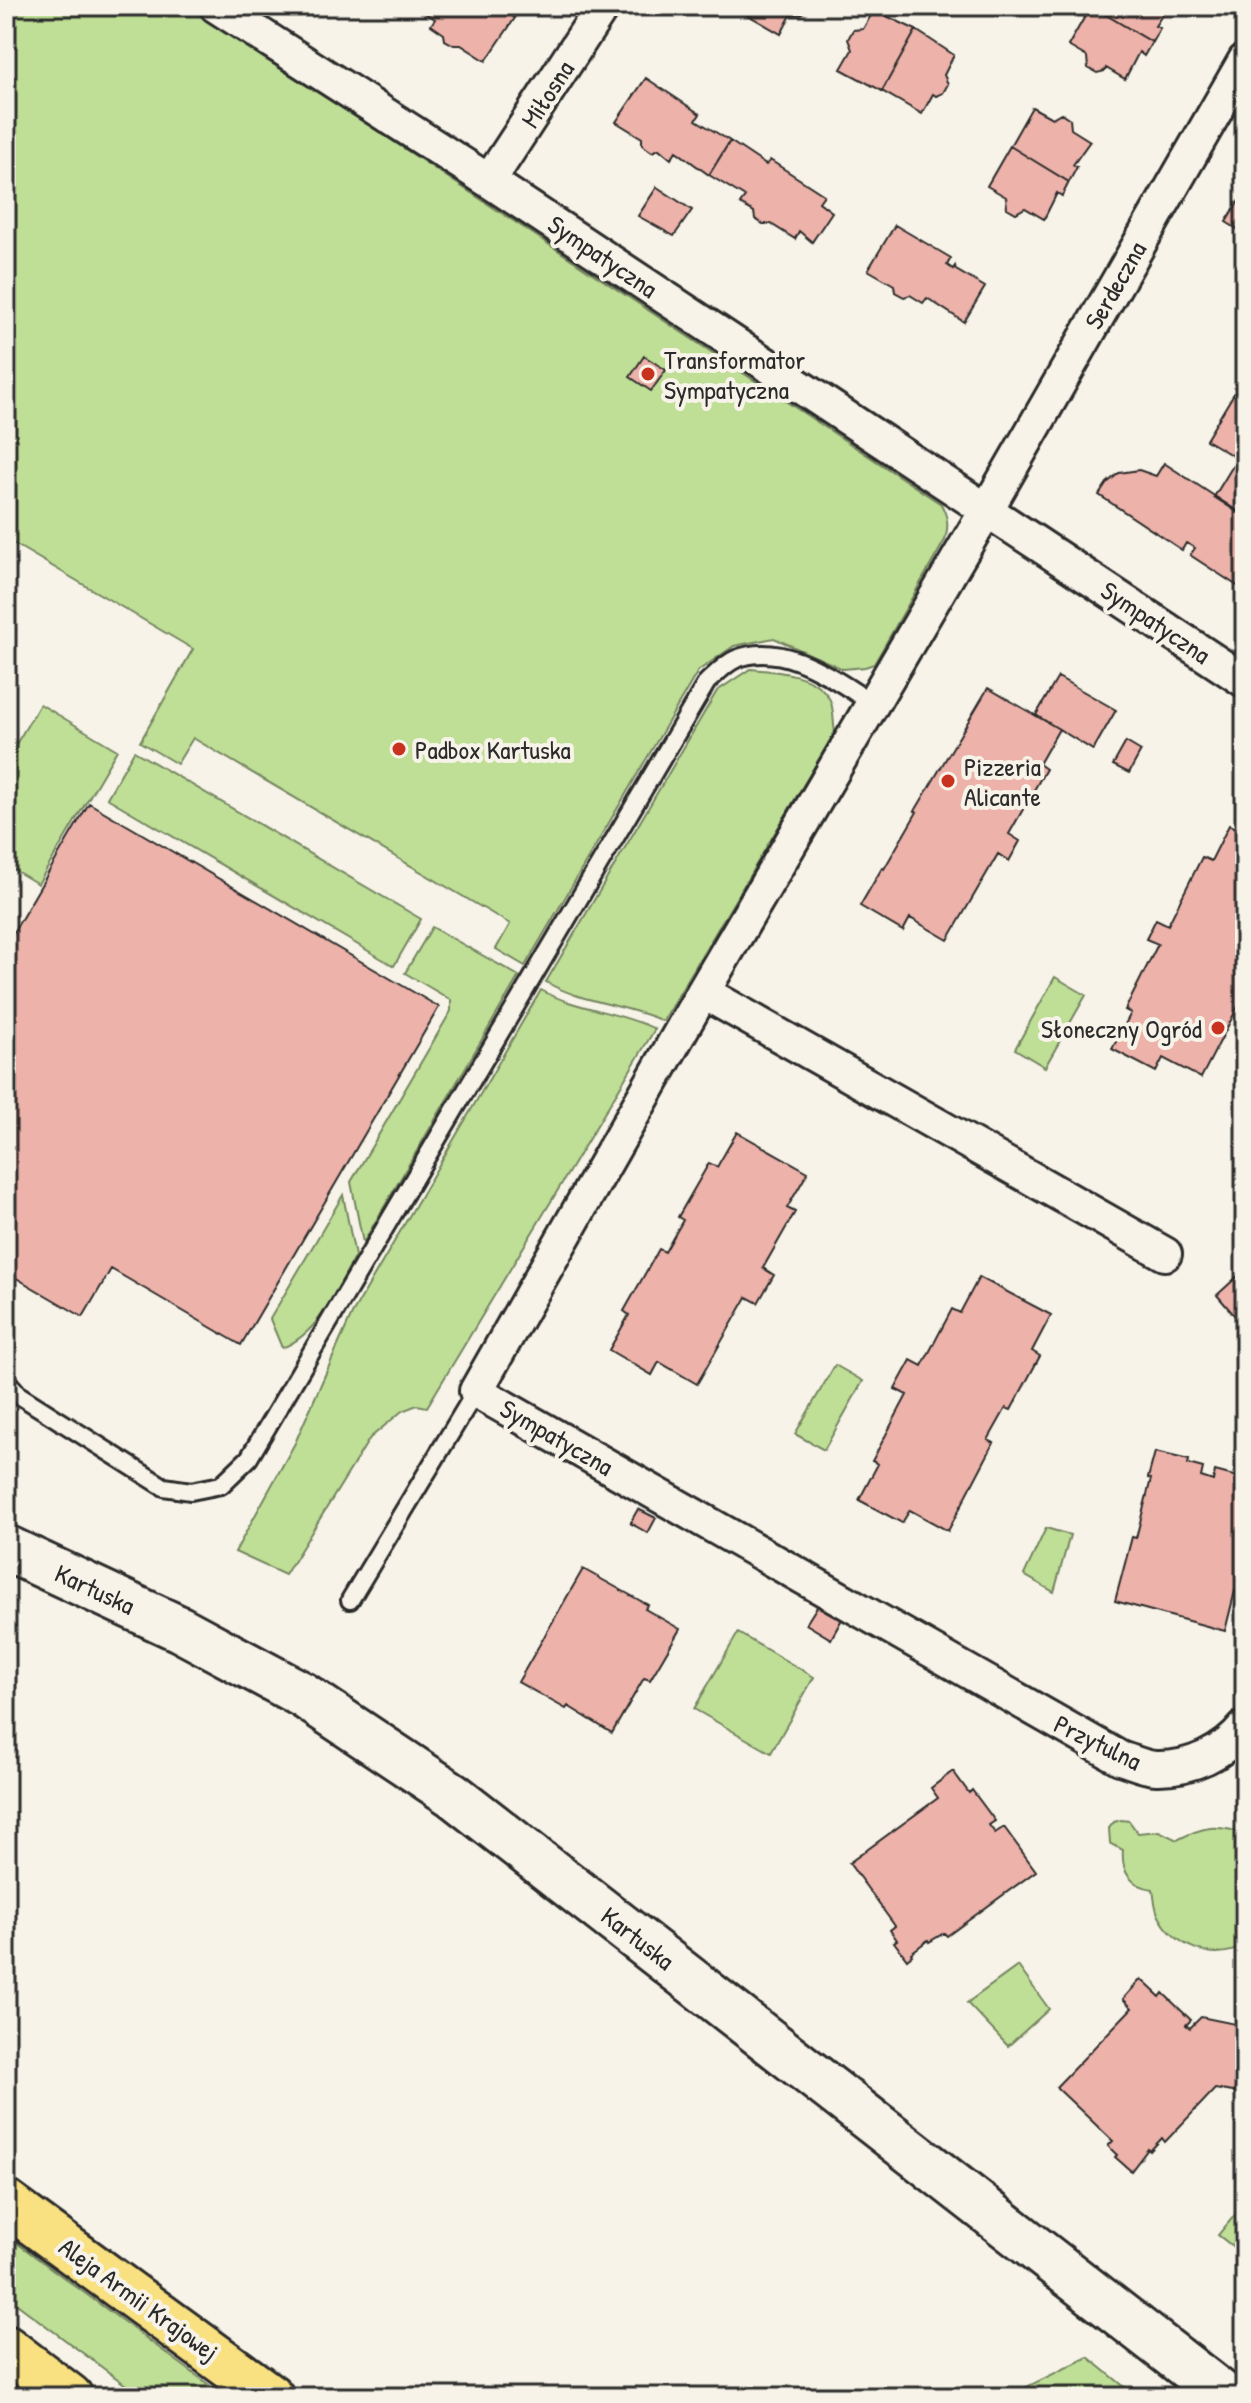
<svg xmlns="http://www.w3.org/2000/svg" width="1251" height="2403" viewBox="0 0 1251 2403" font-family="'Patrick Hand',sans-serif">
  <rect width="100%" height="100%" fill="#f7f3e8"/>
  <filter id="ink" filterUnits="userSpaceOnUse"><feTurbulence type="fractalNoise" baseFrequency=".0125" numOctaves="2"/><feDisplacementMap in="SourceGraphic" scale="16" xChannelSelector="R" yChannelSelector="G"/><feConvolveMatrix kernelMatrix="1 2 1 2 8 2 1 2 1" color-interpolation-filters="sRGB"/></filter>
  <g filter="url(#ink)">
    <path fill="#bfdf97" stroke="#758561" stroke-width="2" d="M 6,6 L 189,6 L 941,504 C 948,517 949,526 945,540 L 874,664 L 865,667 L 843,669 L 774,638 L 734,646 L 698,671 L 525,966 L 496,949 L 510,924 L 193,738 L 177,764 L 140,742 L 193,649 L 6,539 Z
      M 750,669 C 776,671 817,673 830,700 C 834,708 833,723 835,732 L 663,1021 C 625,1004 582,1003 546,982 L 717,691 Z
      M 40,704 L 117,750 L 38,884 L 6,865 L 6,761 Z
      M 134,751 L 421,919 L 394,966 L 107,798 Z
      M 432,927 L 519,976 L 363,1243 L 351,1182 L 451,1011 L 451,1000 L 405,973 Z
      M 1055,977 L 1086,995 L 1045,1067 L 1015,1049 Z
      M 541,990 C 576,1010 619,1011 655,1029 L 427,1407 L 417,1405 L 402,1411 L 370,1438 L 285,1575 L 235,1552 L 295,1443 L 352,1314 Z
      M 343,1195 L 355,1256 C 336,1290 320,1333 282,1348 L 270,1319 Z
      M 835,1365 L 863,1381 L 824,1450 L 795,1434 Z
      M 1046,1528 L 1070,1535 L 1054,1592 L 1024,1575 Z
      M 738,1633 L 814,1677 L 771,1753 L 694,1709 Z
      M 1121,1820 L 1129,1821 L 1138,1833 L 1159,1831 L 1177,1840 C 1204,1826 1216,1824 1245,1834 L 1245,1945 C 1213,1964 1173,1946 1158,1914 C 1155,1907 1154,1897 1153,1889 C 1131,1886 1121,1873 1123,1850 L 1110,1843 L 1109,1828 L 1114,1822 Z
      M 1018,1966 L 1049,2009 L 1008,2046 L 967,2003 Z
      M 1245,2203 L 1245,2256 L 1218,2235 Z
      M 6,2235 L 200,2378 L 225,2397 L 142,2397 L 6,2296 Z
      M 1088,2357 L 1137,2397 L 1006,2397 Z"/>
    <path fill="#edb2a9" stroke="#2b2b2b" stroke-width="2" d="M 413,6 L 497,6 L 515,18 L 486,61 L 461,45 L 454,45 L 445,40 L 444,34 L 431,25 L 435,19 Z
      M 743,6 L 807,6 L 802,14 L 791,15 L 781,34 L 741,11 Z
      M 1091,6 L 1168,6 L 1155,26 L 1160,28 L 1152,42 Z
      M 1091,6 L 1152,42 L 1144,56 L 1139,52 L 1125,79 L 1106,68 L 1105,71 L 1097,73 L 1088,68 L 1087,57 L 1068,46 Z
      M 874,10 L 916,30 L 882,91 L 841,69 L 852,50 L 848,39 L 853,30 L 863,29 Z
      M 916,30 L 954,55 L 944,75 L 948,84 L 943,93 L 936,96 L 933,94 L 922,114 L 882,91 Z
      M 646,78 L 700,114 L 696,120 L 730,141 L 709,175 L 676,151 L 671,159 L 659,149 L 652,152 L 642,145 L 642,138 L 616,122 Z
      M 1032,107 L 1052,118 L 1061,113 L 1070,119 L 1071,129 L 1090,141 L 1073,165 L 1077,167 L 1069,182 L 1010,146 Z
      M 730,141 L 766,165 L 770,160 L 824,195 L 819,202 L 832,212 L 812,242 L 799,231 L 795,239 L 771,224 L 763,224 L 755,219 L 754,212 L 740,204 L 745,197 L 709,175 Z
      M 1010,146 L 1069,182 L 1062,196 L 1057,193 L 1044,219 L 1025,208 L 1016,213 L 1007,208 L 1006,197 L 987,186 Z
      M 657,187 L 692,210 L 674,236 L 638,216 Z
      M 1245,191 L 1245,228 L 1242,232 L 1226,222 Z
      M 895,225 L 951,258 L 947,265 L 953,269 L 955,266 L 956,270 L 985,287 L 964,322 L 927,298 L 923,303 L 910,295 L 904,297 L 895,292 L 894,285 L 868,270 Z
      M 644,356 L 666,370 L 651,391 L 630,377 Z
      M 1245,375 L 1245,463 L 1206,440 Z
      M 1237,459 L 1245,463 L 1245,510 L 1242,515 L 1214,497 Z
      M 1164,463 L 1245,516 L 1245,591 L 1190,555 L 1195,548 L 1186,543 L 1182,550 L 1099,495 L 1107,483 L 1119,473 L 1139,470 L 1156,476 Z
      M 1058,677 L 1116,710 L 1093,750 L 1036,715 Z
      M 988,688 L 1059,729 L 1039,764 L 1046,769 L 1009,834 L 1020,841 L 1009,861 L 998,854 L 948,940 L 910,918 L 903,931 L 860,906 L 882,868 L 884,869 L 917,812 L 915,811 Z
      M 1126,742 L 1141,751 L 1129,773 L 1113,765 Z
      M 89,803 L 439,1007 L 241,1345 L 111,1269 L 83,1317 L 6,1272 L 6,945 Z
      M 1229,825 L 1245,833 L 1245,978 L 1240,987 L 1245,990 L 1245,993 L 1201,1078 L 1163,1058 L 1156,1072 L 1112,1049 L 1131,1013 L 1125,1010 L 1158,944 L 1146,939 L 1156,919 L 1168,925 L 1202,857 L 1211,861 Z
      M 737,1132 L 808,1172 L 787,1208 L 795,1212 L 763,1268 L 774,1275 L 758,1303 L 747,1297 L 697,1384 L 659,1362 L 652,1375 L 609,1350 L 629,1315 L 624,1311 L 659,1249 L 665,1252 L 683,1220 L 678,1217 L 709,1163 L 717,1167 Z
      M 1245,1275 L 1245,1324 L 1242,1320 L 1240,1322 L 1217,1295 L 1238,1276 L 1241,1279 Z
      M 979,1277 L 1051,1315 L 1032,1351 L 1040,1356 L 1011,1410 L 1006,1408 L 988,1440 L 994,1443 L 948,1531 L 910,1510 L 902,1523 L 859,1500 L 878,1464 L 872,1461 L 907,1395 L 895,1389 L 911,1360 L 922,1366 L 952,1309 L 960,1313 Z
      M 1155,1452 L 1189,1460 L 1188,1464 L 1203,1468 L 1201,1477 L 1213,1481 L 1215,1471 L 1245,1479 L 1245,1579 L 1241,1592 L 1235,1591 L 1225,1631 L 1115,1601 L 1132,1537 L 1136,1538 L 1151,1479 L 1148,1478 Z
      M 638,1509 L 656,1518 L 648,1533 L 630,1523 Z
      M 583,1569 L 648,1605 L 645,1609 L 680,1629 L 650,1680 L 644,1678 L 612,1733 L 568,1706 L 566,1709 L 518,1682 Z
      M 818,1605 L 842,1619 L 831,1639 L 806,1624 Z
      M 953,1771 L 969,1793 L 972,1790 L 995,1821 L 989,1825 L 995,1833 L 1004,1827 L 1036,1871 L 947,1936 L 944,1933 L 929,1942 L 928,1940 L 911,1953 L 912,1955 L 907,1959 L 894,1942 L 897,1940 L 890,1930 L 895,1926 L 849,1863 L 938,1798 L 931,1788 Z
      M 1141,1979 L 1160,1997 L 1163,1993 L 1191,2020 L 1186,2025 L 1190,2028 L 1201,2017 L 1245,2026 L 1245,2094 L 1215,2089 L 1165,2142 L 1162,2138 L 1150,2151 L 1148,2149 L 1131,2171 L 1115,2157 L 1117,2155 L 1108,2146 L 1113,2141 L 1056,2087 L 1132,2008 L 1123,1999 Z"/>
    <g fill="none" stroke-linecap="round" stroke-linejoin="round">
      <g stroke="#2b2b2b" stroke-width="22">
        <path id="lane" d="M 6,1380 L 19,1395 L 164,1487 L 191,1491 L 221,1485 L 249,1458 L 707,682 C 715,675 726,663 736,659 C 786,640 834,680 874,704
          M 350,1600 L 476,1391"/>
      </g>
      <g stroke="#2b2b2b" stroke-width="38">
        <path id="street" d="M 216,6 L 489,181 L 1245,681
          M 1245,60 L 986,511 L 703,992 L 476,1391 L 1120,1758 C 1131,1761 1145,1768 1156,1768 C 1190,1769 1224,1753 1245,1727
          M 489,181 L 603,6
          M 703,992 L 1165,1254"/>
      </g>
      <g stroke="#2b2b2b" stroke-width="50">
        <path id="secondary" d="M 6,1548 L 180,1629 L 303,1695 L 453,1795 L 1226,2397"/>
      </g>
      <g stroke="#2b2b2b" stroke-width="50">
        <path id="primary" d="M 6,2203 L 271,2397
          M 6,2348 L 70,2397"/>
      </g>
      <use href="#lane" stroke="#f7f3e8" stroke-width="16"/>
      <use href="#street" stroke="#f7f3e8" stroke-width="32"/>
      <use href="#secondary" stroke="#f7f3e8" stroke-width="44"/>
      <use href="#primary" stroke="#f9e181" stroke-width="44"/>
    </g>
  </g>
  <g fill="#c8321e" stroke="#f7f3e8" stroke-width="3">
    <circle cx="648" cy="374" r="8"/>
    <circle cx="399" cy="749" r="8"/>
    <circle cx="948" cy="781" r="8"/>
    <circle cx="1218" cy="1028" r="8"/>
  </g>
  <g text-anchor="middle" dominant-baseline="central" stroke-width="8" stroke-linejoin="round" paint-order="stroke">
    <g font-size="26" fill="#2b2b2b" stroke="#f7f3e8">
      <text transform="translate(547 94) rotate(-57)">Miłosna</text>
      <text transform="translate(603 256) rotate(34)">Sympatyczna</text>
      <text transform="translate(1115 285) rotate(-60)">Serdeczna</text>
      <text transform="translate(1156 622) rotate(34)">Sympatyczna</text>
      <text transform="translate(557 1437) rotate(30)">Sympatyczna</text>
      <text transform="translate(95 1589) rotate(25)">Kartuska</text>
      <text transform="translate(1098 1742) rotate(26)">Przytulna</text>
      <text transform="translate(638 1938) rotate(38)">Kartuska</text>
      <text transform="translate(139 2299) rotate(36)">Aleja Armii Krajowej</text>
    </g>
    <g font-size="26" fill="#2b2b2b" stroke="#f7f3e8" text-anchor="start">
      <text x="664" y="359">Transformator<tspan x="664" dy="30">Sympatyczna</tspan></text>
      <text x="415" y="749">Padbox Kartuska</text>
      <text x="964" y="766">Pizzeria<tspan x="964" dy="30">Alicante</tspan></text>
      <text x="1202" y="1028" text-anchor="end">Słoneczny Ogród</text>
    </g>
  </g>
  <rect width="1251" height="2403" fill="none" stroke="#f7f3e8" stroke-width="32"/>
  <rect x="16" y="16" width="1219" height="2371" fill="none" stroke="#2b2b2b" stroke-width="3" filter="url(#ink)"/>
</svg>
